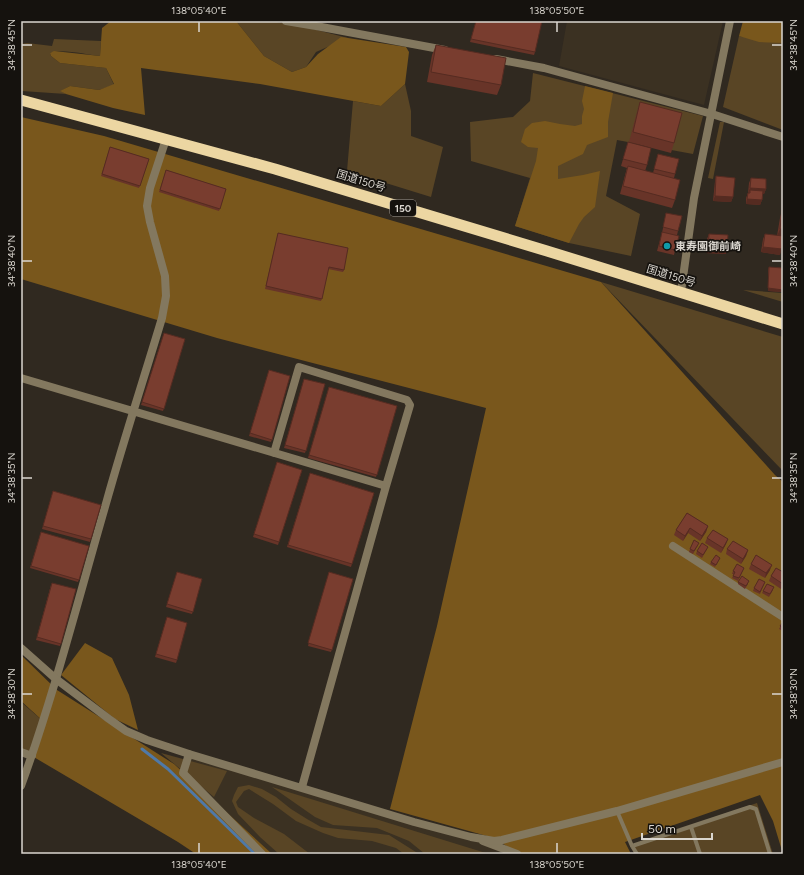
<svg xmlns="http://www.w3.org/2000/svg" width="804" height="875" viewBox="0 0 804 875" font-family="Figtree,'Noto Sans JP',sans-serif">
  <rect width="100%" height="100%" fill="#302920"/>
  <path fill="#3b3122" d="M 567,21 L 723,21 L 704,105 L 559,66 Z
    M 188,756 L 490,844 L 508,854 L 262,854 L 185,775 Z"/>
  <path fill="#594525" d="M 236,21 L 271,21 L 305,27 L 348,38 L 316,52 L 306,67 L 292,72 L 264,56 Z
    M 739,36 L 783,43 L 783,130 L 723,107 Z
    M 54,39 L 101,41 L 100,56 C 88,55 61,48 50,53 L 51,56 L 60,63 L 106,68 L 114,85 L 99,90 L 70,86 L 61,91 L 66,94 L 22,91 L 21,89 L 21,44 L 27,43 L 52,46 Z
    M 533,73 L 703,116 L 693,154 L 617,140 L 606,196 L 640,214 L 631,256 L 569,243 L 515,226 L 530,178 L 471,161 L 470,122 L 513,117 L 530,101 Z
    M 405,84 L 411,111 L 411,136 L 443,147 L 431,197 L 347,171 L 353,101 L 381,106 Z
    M 720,122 L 724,122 L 713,179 L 708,178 Z
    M 601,282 L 783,337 L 783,471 Z
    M 743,290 L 783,293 L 783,302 Z
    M 21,702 L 43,721 L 30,755 L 21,751 Z
    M 161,753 L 227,771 L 214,797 Z
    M 249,785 L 262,789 L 276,797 L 291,809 L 307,819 L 321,827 L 389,835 L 419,854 L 404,854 L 396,848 L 372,841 L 338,838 L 323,833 L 296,821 L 273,804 L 249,789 L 244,791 L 236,802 L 238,807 L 254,818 L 284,834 L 310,854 L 279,854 L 260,837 L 238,814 L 232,801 L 234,795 L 238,787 Z
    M 272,787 L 489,854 L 425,854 L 409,841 L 377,828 L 333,825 L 315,817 Z
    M 757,803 L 773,854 L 636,854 L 632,845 Z"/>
  <path fill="#79571c" d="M 111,21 L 236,21 L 264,56 L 292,72 L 306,67 L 318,54 L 341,37 L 348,38 L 406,47 L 409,52 L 405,84 L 381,106 L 260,84 L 141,68 L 145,115 L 113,108 L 66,94 L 60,91 L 70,86 L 99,90 L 114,84 L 106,68 L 60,63 L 51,56 L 50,53 L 54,51 L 100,56 L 102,28 Z
    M 743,21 L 783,21 L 783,43 L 759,42 L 739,36 Z
    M 585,86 L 613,93 L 608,122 L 608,137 L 587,145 L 583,154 L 558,166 L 558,179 L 583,175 L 600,171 L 595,207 L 584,217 L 579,224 L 569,243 L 515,226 L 536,161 L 538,148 L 528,147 L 521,142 L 525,129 L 532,123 L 545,121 L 560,124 L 575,126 L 582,124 L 582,116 L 584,109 L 582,101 Z
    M 21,117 L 104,136 L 601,282 L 775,475 L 783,482 L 783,854 L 773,821 L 760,795 L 625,842 L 631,854 L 519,854 L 494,838 L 390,809 L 437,626 L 486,408 L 217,338 L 21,279 Z
    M 85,643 L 112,658 L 129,695 L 138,730 L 115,719 L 61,675 Z
    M 21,655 L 57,690 L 174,764 L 272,854 L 196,854 L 178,842 L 32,756 L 43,721 L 21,701 Z"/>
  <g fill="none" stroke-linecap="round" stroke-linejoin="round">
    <path stroke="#4f79a8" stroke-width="3" d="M 142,749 L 168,769 L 255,854"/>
    <path stroke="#83785f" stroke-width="4" d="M 617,811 L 632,846 L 637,854
      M 691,827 L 700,854
      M 632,846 L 750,807 L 756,809 L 770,854"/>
    <path stroke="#83785f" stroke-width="8" d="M 286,21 L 316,26 L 445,50
      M 496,59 L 544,68 L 712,114 L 783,137
      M 21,378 L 386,486
      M 274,453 L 299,367 L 407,400 L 410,405 L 386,486 L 302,787
      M 673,546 L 783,617
      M 21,752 L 32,756
      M 189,754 L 183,773 L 262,854
      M 21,786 C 55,692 79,596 107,500 C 124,439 144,378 162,318 L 166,296 L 165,276 L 150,222 L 147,206 L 150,188 L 166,139
      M 483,841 L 517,854"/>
    <path stroke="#83785f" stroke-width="8" d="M 681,292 L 694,198 L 730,21
      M 21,648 L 56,679 L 109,719 L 126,731 L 147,740 L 189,754 L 414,822 L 471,837 L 494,841 L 502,840 L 617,811 L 783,762"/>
    <path stroke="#ecd6a2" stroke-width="11" d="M 21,100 L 275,169 L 547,251 L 783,324"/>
  </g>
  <path fill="#683428" d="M 476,21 L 535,52 L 534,55 L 470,42 Z
    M 436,45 L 501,85 L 497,95 L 427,82 L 432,55 Z
    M 640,102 L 674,143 L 671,153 L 629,142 L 637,112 Z
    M 628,142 L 647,165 L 645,171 L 653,173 L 658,154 L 675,174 L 674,178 L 675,200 L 672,208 L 620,194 L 627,168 L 621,166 Z
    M 110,147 L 149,159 L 139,188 L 101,176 Z
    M 166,170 L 226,189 L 219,211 L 159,192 Z
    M 716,176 L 733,197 L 731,202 L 713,201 L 715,181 Z
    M 751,178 L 766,189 L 764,194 L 763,194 L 762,200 L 760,205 L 746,204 L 746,198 L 748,193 L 749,193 L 748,193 L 749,183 Z
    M 782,210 L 780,255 L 761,252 L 763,239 L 765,234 L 777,236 L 780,218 Z
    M 666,213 L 678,231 L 677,235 L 675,250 L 674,255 L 657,251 L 662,233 Z
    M 278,233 L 344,270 L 343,272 L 328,269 L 321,301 L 265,289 Z
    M 709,234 L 726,254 L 706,253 L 707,239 Z
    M 769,267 L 783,268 L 783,292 L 768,291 L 768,270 Z
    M 164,333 L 185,339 L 163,411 L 141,405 Z
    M 269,370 L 290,376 L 271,442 L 249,436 Z
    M 304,379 L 325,384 L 305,453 L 284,448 Z
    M 329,387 L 397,406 L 376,477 L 308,458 Z
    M 277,462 L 302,470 L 278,545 L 253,537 Z
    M 310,473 L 374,493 L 351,567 L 287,547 Z
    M 53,491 L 101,505 L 90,542 L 42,529 Z
    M 687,513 L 708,526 L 706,532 L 700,541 L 688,533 L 683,541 L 674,535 L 676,530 Z
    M 41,532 L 89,546 L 78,582 L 30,568 Z
    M 707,538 L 728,539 L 726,544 L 721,553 L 705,543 Z
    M 698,545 L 693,554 L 689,552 L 690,549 Z
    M 707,549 L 702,558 L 696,554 L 697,551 Z
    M 727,549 L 748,550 L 746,556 L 741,564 L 726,554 Z
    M 720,558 L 715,567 L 710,564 L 711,562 Z
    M 751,564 L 770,570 L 765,578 L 749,569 Z
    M 744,568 L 738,581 L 732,578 L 734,574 L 732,574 L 733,571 Z
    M 177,572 L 202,579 L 192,614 L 166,607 Z
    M 329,572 L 353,579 L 331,652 L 308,646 Z
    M 783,572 L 783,586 L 781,589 L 769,581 L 771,576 Z
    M 738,582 L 748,584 L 745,589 L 738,584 Z
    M 765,582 L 760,594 L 753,591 L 754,588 Z
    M 51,585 L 76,589 L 60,646 L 36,640 Z
    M 773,590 L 769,597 L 762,593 L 763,591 Z
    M 166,620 L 177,660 L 176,663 L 155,657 Z
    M 783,622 L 783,631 L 779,629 Z"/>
  <path fill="#552b21" d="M 750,188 L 766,189 L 764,194 L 750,193 L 750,190 L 749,193 L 748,193 Z
    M 715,196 L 733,197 L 731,202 L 713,201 Z
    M 747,199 L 762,200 L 760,205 L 746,204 Z
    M 780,229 L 783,229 L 783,237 L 777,236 Z
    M 763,247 L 782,249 L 780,255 L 761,252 Z
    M 708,248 L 727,249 L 726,254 L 706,253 Z
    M 768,288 L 783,290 L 783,292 L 768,291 Z
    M 708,526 L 706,532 L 700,541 L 702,536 Z
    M 690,528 L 688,533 L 683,541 L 685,536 Z
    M 728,539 L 726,544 L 721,553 L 723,548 Z
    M 748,550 L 746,556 L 741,564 L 743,559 Z
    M 772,565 L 770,570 L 765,578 L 766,573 Z"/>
  <path fill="#793d2f" stroke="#552b21" d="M 476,21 L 542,21 L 535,52 L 471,39 Z
    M 436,45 L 506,58 L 501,85 L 431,72 Z
    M 640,102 L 682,113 L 674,143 L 633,132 Z
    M 628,142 L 651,148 L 647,165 L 623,159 Z
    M 110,147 L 149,159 L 140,186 L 102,174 Z
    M 658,154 L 679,159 L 675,174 L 654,169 Z
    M 628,166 L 680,180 L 675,200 L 623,186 Z
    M 166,170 L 226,189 L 220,209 L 160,190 Z
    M 716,176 L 735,178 L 733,197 L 715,196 Z
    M 751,178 L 766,179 L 766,189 L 750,188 Z
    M 750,190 L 763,191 L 762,200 L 747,199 L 748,193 L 750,193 Z
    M 782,210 L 783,210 L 783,229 L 780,229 Z
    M 666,213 L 682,216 L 678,231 L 663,227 Z
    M 662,232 L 679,236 L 675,250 L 659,246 Z
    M 278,233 L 348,248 L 344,270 L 329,267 L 322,299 L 266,286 Z
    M 709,234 L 728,235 L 727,249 L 708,248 Z
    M 765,234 L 783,236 L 782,249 L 763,247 Z
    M 769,267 L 783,268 L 783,290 L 768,288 Z
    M 164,333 L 185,339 L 164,409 L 142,402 Z
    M 269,370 L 290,376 L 272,440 L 250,433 Z
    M 304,379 L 325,384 L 306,451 L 285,445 Z
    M 329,387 L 397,406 L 377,475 L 309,455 Z
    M 277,462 L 302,470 L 279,542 L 254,534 Z
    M 310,473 L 374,493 L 352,564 L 288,545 Z
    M 53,491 L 101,505 L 91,539 L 43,526 Z
    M 687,513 L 708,526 L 702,536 L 690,528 L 685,536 L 676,530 Z
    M 713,530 L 728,539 L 723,548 L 707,538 Z
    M 41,532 L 89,546 L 79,580 L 31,566 Z
    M 694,540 L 699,543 L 694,551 L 690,549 Z
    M 733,541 L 748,550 L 743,559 L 727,549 Z
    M 702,543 L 708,547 L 703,555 L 697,551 Z
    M 716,555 L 720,558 L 716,565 L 711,562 Z
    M 756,555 L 772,565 L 766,573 L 751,564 Z
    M 737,564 L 744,568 L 739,578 L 733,576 L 735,572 L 733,571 Z
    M 776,568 L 783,572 L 783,584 L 771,576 Z
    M 177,572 L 202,579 L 193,612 L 167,604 Z
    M 329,572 L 353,579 L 332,650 L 308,643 Z
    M 742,576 L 749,581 L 746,586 L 738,582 Z
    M 759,579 L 765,582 L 760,592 L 754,588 Z
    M 52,583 L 76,589 L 61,644 L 37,637 Z
    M 767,584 L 774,587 L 770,594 L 763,591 Z
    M 167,617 L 187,623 L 177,660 L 156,654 Z
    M 783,622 L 783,628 L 780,626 Z"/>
  <path fill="none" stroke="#dad6cf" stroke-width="1.5" d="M 199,22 L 199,32M 557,22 L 557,32M 22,45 L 32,45M 772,45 L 782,45M 22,261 L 32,261M 772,261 L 782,261M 22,478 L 32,478M 772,478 L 782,478M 22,694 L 32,694M 772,694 L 782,694M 199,843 L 199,853M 557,843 L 557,853"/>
  <circle fill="#0f9aa8" stroke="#15120e" stroke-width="1.5" cx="667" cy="246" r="4"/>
  <g text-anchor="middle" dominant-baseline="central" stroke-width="3.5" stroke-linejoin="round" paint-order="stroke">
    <rect fill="#15120e" stroke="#9f9b95" stroke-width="1" x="390" y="200" width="26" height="16" rx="3"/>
    <g font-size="10" font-weight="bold" fill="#dad6cf">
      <text x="403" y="208">150</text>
    </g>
    <g font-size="11" fill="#dad6cf" stroke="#15120e">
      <text transform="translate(361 181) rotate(17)">国道150号</text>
      <text transform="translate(671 276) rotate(17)">国道150号</text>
    </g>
    <g font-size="11" font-weight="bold" fill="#dad6cf" stroke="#15120e" text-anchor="start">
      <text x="675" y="246">東寿園御前崎</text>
    </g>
  </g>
  <rect width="804" height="875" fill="none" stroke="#15120e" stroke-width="44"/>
  <path d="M642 833v6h70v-6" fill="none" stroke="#dad6cf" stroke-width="2"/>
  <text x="648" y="833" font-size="12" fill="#dad6cf" stroke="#15120e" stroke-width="3" paint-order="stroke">50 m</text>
  <rect x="22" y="22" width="760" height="831" fill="none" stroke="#dad6cf" stroke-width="1.5"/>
  <g font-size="10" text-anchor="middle" fill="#dad6cf">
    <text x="199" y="14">138°05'40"E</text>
    <text x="557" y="14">138°05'50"E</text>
    <text transform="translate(11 45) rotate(-90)" y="4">34°38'45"N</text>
    <text transform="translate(793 45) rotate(-90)" y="4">34°38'45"N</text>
    <text transform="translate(11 261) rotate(-90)" y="4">34°38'40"N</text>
    <text transform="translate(793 261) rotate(-90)" y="4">34°38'40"N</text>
    <text transform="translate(11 478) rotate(-90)" y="4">34°38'35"N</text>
    <text transform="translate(793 478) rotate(-90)" y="4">34°38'35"N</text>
    <text transform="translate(11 694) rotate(-90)" y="4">34°38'30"N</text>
    <text transform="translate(793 694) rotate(-90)" y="4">34°38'30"N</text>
    <text x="199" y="868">138°05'40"E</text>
    <text x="557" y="868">138°05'50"E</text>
  </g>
</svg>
